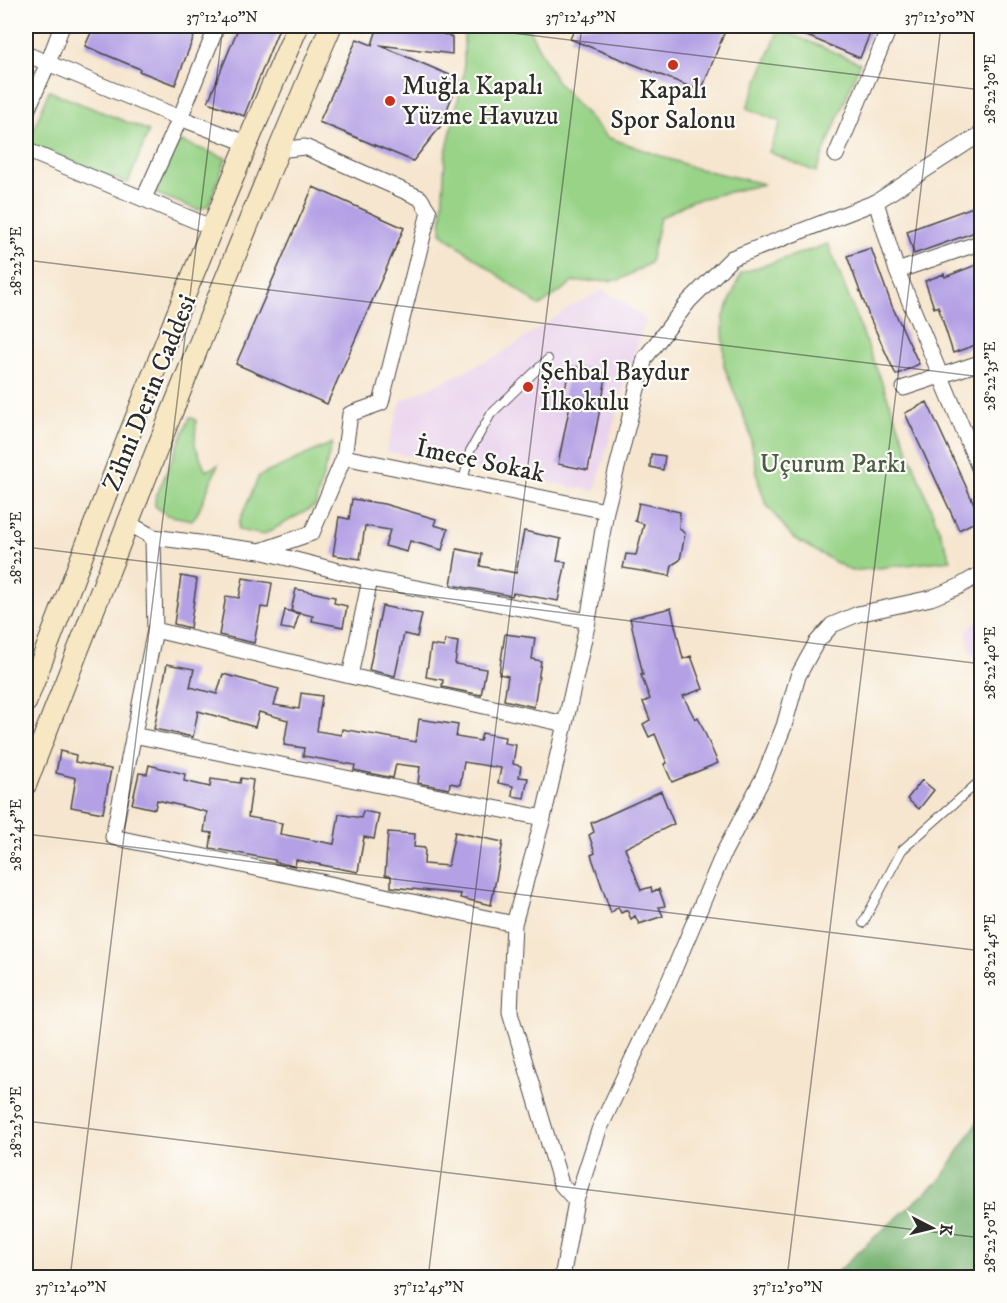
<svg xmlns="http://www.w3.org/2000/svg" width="1007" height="1303" viewBox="0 0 1007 1303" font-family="'IM FELL DW Pica',serif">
  <rect width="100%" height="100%" fill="#fdfcf7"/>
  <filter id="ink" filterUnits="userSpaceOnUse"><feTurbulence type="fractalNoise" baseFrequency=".0167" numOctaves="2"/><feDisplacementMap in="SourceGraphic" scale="12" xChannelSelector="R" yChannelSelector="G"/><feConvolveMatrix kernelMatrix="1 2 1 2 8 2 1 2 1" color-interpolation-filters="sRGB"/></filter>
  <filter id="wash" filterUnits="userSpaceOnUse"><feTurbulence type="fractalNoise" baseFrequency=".008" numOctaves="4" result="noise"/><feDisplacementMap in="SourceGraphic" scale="24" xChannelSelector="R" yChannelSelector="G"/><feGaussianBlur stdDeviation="1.35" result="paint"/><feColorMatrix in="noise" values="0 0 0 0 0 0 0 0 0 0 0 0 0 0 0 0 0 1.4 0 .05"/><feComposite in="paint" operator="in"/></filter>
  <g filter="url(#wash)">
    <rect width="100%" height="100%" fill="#f6e6cf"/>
    <path fill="#e9d1ed" d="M 603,290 L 628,305 L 646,320 L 628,372 L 595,491 L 386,452 L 401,401 L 499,355 L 572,306 Z
      M 981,617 L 981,666 L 970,651 L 966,632 Z"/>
    <path fill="#98d387" stroke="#627f59" stroke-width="1.5" d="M 464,26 L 527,26 L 557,82 L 607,137 L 695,168 L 764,184 L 691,201 L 660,218 L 650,263 L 620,280 L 573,282 L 540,306 L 441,233 L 445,157 L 464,73 Z
      M 779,29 L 860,63 L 816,172 L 769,152 L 781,122 L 747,108 Z
      M 49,91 L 149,131 L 128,183 L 28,144 Z
      M 179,141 L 226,158 L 209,205 L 198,210 L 155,193 Z
      M 828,244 L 951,560 L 851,571 L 793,538 L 766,504 L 759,484 L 749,430 L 724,366 L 723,319 L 741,273 Z
      M 190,417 L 196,420 L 195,445 L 206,471 L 218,465 L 197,514 L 192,520 L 167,515 L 155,506 L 155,499 Z
      M 332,443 L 315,506 L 263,535 L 238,530 L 239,522 L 259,476 Z"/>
    <path fill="#7ab574" stroke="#527050" stroke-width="1.5" d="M 978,1121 L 982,1122 L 981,1277 L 833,1277 L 861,1249 L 940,1180 Z"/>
    <g id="blocks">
      <path fill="#b3a0e5" d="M 94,26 L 198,26 L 175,85 L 139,71 L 140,69 L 85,46 Z
        M 239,26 L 280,26 L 244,116 L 208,102 Z
        M 378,26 L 419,26 L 452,37 L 452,54 L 379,45 L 459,79 L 440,127 L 413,161 L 319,122 L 357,39 L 372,45 Z
        M 576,26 L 727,26 L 701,91 L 570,39 Z
        M 783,26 L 873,26 L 860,58 Z
        M 313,187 L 404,228 L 327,404 L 236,364 Z
        M 981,204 L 981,230 L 914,254 L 907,231 Z
        M 871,248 L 892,306 L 919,364 L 896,375 L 869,316 L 847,256 Z
        M 981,263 L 981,343 L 953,353 L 938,306 L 934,308 L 925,281 L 944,274 L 945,277 Z
        M 570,366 L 607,373 L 588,470 L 558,464 L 571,400 L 563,398 Z
        M 927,402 L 981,519 L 959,530 L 905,413 Z
        M 651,454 L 665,456 L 663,470 L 650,467 Z
        M 352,499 L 384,504 L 436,519 L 434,525 L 448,529 L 442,550 L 410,541 L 407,552 L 385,546 L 390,530 L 365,526 L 360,559 L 333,555 L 339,517 L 349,519 Z
        M 639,503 L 680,512 L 679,528 L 685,534 L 680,560 L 672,565 L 670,576 L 623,568 L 626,554 L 636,555 L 644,524 L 635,521 Z
        M 524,531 L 561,539 L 557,561 L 566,562 L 558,601 L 513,593 L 512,596 L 451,585 L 457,549 L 482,554 L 480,566 L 516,573 Z
        M 181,576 L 197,579 L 190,628 L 174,624 Z
        M 243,578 L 272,583 L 268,608 L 261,607 L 254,643 L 219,635 L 226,596 L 239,598 Z
        M 296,589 L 335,597 L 334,603 L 347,606 L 343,627 L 312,621 L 313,616 L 291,611 Z
        M 382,606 L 422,614 L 417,637 L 404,634 L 395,676 L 369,670 Z
        M 671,608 L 683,659 L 691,656 L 703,689 L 683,696 L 695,719 L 698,717 L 718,763 L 672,782 L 664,764 L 667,763 L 655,734 L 649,737 L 643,724 L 650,720 L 643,702 L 650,699 L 641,675 L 643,675 L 630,618 Z
        M 285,610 L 299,614 L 294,630 L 281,628 Z
        M 505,634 L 535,638 L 532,659 L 541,661 L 534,707 L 504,700 L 508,676 L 499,674 Z
        M 445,640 L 458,642 L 455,664 L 486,669 L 481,695 L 442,687 L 443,680 L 426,677 L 431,645 L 444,647 Z
        M 167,664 L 194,669 L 190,687 L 217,694 L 223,674 L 279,689 L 274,705 L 299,709 L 301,693 L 322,696 L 317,731 L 341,735 L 342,729 L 416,742 L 419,719 L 458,725 L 456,737 L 480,741 L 482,733 L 505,737 L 504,743 L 516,745 L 513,764 L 521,766 L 519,777 L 528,778 L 524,798 L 512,796 L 513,786 L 498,783 L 501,768 L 464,762 L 460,785 L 450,783 L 449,789 L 418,783 L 420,767 L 396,764 L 393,778 L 354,770 L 355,765 L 303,756 L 304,748 L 284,745 L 288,720 L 259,712 L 255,727 L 198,711 L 193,737 L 154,729 Z
        M 60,751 L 76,755 L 75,762 L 111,769 L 103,813 L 71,807 L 76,778 L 56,773 Z
        M 149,765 L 185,774 L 184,781 L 210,787 L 211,779 L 240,783 L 241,778 L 253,780 L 248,817 L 282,823 L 280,834 L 334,844 L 339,814 L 361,818 L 363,811 L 379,814 L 374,839 L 364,837 L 358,872 L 296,860 L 295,866 L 275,862 L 275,860 L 210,848 L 212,833 L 204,832 L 207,812 L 157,800 L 155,809 L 132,804 L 139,773 L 147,774 Z
        M 922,780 L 934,790 L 919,809 L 907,799 Z
        M 661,791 L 674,824 L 625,848 L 641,890 L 651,887 L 652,892 L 659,889 L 665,906 L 659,907 L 663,916 L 639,924 L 635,916 L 631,919 L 627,910 L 621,913 L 618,907 L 611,913 L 591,855 L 595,853 L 589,835 L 594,832 L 591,823 Z
        M 388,832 L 415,834 L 414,847 L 425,848 L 424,864 L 448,866 L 455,832 L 503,842 L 491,905 L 460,898 L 461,894 L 391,887 L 391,876 L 385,875 Z"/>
    </g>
  </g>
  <g filter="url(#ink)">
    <use href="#blocks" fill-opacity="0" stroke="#494744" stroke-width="1.5"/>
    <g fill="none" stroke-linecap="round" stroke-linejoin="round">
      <g stroke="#494744" stroke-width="10">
        <path id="lane" d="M 463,482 L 470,451 L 491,414 L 548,359
          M 863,923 L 902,850 L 982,779
          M 980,936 L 982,934"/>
      </g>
      <g stroke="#494744" stroke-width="17">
        <path id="street" d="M 26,54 L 180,118 L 246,143
          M 26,113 L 48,63 L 62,26
          M 26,150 L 213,228
          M 836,155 L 890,26
          M 144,198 L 180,118 L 217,26
          M 876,202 L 897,271 L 982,475
          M 897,271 L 982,242
          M 904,388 L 982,362
          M 344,457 L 606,511
          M 126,522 L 153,537 L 260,551 L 370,579 L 588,621
          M 153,537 L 155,630 L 113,837 L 514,924
          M 260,551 L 312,533 L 344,457 L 350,414 L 381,403 L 429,212 L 420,198 L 305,147 L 278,150
          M 155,630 L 350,676 L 565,724
          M 350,676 L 370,579
          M 133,735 L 543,818
          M 576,1201 L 561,1184 L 510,1012 L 514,924 L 543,818 L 565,724 L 588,621 L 606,511 L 645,358 L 689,301 L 732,258 L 876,202 L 982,133
          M 562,1278 L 576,1201 L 599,1130 L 670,979 L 724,852 L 764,776 L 784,726 L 798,676 L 816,643 L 832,625 L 858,614 L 931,598 L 958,587 L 982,573"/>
      </g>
      <g stroke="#494744" stroke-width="23">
        <path id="secondary" d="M 26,702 C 113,475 200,248 298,26
          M 26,784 C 124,530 224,276 331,26"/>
      </g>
      <use href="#lane" stroke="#fff" stroke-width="8"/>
      <use href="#street" stroke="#fff" stroke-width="15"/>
      <use href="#secondary" stroke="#f7e8c3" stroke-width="21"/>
    </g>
  </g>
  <path fill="none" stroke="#2b2b2b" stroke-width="1.5" stroke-opacity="0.45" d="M 454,26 L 982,90M 26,260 L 982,377M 26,547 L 982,664M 26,834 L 982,951M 26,1121 L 982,1238M 70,1278 L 223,26M 428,1278 L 582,26M 787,1278 L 941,26"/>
  <g fill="#c8321e" stroke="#fdfcf7" stroke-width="2">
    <circle cx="673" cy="65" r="6"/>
    <circle cx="390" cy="101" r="6"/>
    <circle cx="528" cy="387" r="6"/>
  </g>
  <g text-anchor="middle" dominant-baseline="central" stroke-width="4.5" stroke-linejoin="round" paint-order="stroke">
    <g font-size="26" fill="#2b2b2b" stroke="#fdfcf7" text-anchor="start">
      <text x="402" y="86">Muğla Kapalı<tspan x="402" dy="30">Yüzme Havuzu</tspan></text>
      <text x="673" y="90" text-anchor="middle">Kapalı<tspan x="673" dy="30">Spor Salonu</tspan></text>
      <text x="540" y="372">Şehbal Baydur<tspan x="540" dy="30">İlkokulu</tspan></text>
    </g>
    <g font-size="26" fill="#2b2b2b" stroke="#fdfcf7">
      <text transform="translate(150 393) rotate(-68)">Zihni Derin Caddesi</text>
      <text transform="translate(480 461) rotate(12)">İmece Sokak</text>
    </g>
    <g font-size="26" fill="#4c5d47" stroke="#fdfcf7">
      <text x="833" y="464">Uçurum Parkı</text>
    </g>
  </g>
  <rect width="1007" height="1303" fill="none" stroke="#fdfcf7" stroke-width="66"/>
  <g transform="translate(932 1228) rotate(97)" stroke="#fdfcf7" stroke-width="4.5" paint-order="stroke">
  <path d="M0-4.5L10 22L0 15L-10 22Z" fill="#2b2b2b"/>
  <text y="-9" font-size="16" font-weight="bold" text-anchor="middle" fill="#2b2b2b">K</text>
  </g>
  <rect x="33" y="33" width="941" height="1237" fill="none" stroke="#2b2b2b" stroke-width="2"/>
  <g font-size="15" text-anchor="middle" fill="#2b2b2b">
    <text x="222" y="22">37°12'40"N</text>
    <text x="581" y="22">37°12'45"N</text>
    <text x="940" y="22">37°12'50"N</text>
    <text transform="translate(990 89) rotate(-90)" y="5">28°22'30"E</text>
    <text transform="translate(16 261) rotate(-90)" y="5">28°22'35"E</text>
    <text transform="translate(990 376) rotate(-90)" y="5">28°22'35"E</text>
    <text transform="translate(16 548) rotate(-90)" y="5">28°22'40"E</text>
    <text transform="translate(990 663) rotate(-90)" y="5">28°22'40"E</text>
    <text transform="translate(16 835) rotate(-90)" y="5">28°22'45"E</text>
    <text transform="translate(990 950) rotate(-90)" y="5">28°22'45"E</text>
    <text transform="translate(16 1122) rotate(-90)" y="5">28°22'50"E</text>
    <text transform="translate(990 1237) rotate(-90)" y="5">28°22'50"E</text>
    <text x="71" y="1292">37°12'40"N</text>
    <text x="429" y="1292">37°12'45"N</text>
    <text x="788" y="1292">37°12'50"N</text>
  </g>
</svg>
